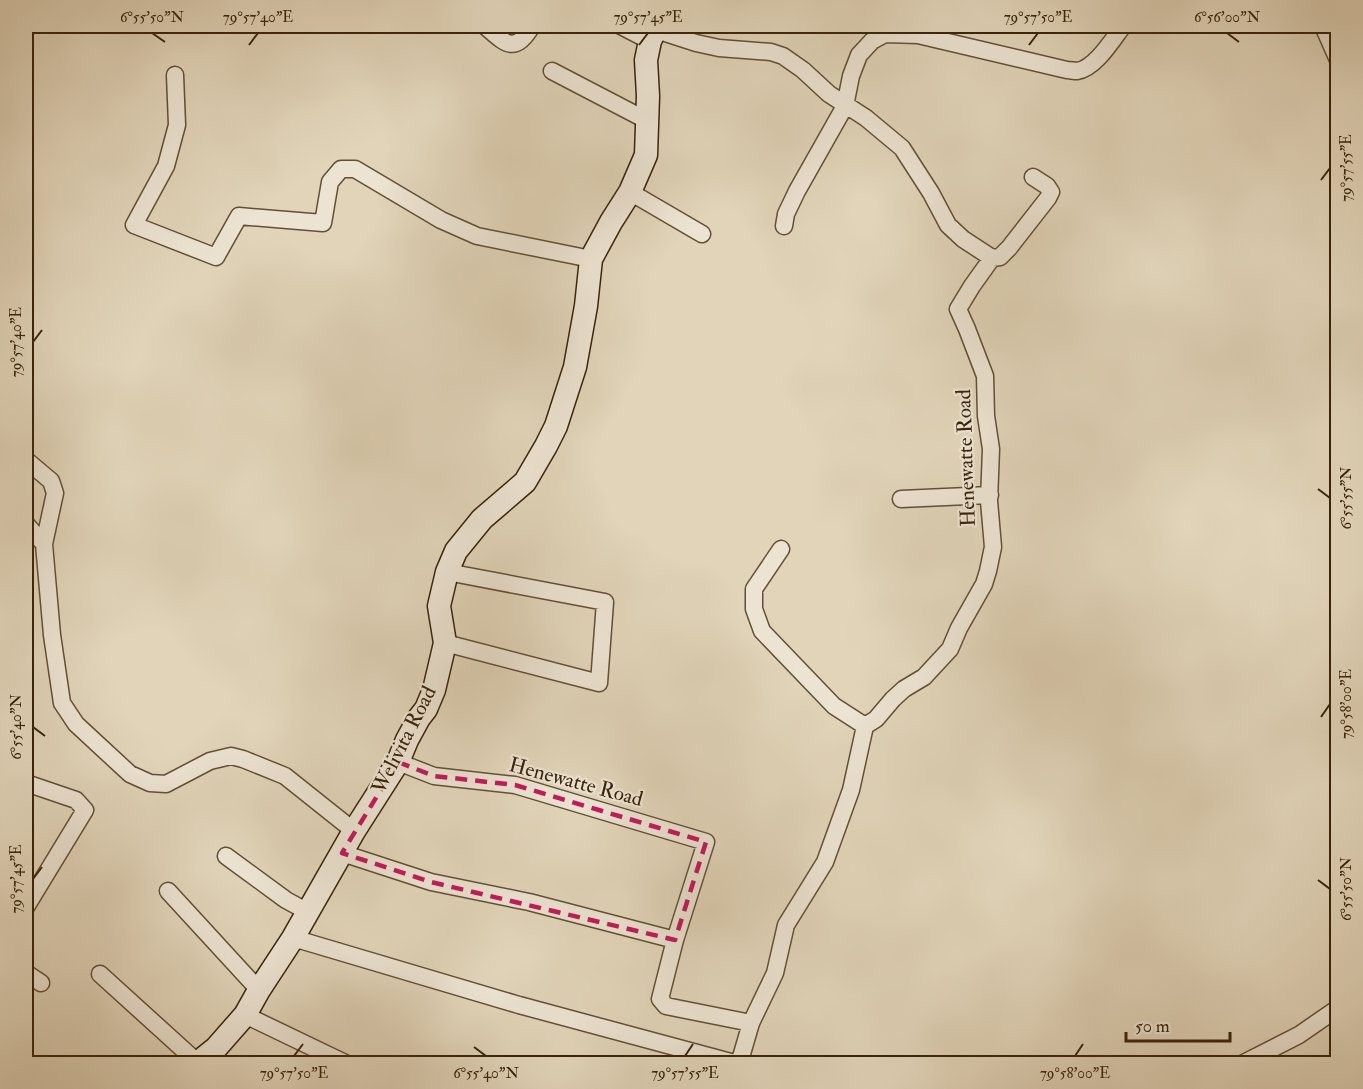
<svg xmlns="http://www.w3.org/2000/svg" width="1363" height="1089" viewBox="0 0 1363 1089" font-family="'IM FELL Double Pica',serif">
  <rect width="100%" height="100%" fill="#e1d4b9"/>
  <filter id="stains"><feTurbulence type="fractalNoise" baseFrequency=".00333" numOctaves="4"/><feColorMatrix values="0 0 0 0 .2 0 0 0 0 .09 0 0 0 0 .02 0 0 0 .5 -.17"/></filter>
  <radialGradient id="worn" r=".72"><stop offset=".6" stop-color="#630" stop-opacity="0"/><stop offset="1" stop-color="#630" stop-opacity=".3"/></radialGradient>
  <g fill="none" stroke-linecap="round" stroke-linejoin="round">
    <g stroke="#634f36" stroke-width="19">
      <path id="street" d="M 485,26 C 506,44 514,55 532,26
        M 621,26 L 650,41
        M 1323,26 L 1338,60
        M 656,30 L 696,43 L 719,48 L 771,52 L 783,56 L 803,70 L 829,94 L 866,118 L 902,148 L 931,193 L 948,225 L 963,239 L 992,258 L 972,286 L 958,309 L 967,329 L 985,376 L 986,416 L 991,449 L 989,501 L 993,547 L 988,571 L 984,584 L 959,628 L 950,649 L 924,677 L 904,689 L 893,699 L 876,719 L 865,726
        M 552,71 L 648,121
        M 175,75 L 177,125 L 166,166 L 134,225 L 216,257 L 239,216 L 323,223 L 330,182 L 341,169 L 355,169 L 441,220 L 477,236 L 591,259
        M 630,192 L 702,234
        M 784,226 L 786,214 L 797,191 L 845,106 L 851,76 L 859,55 L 872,41 L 885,34 L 918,35 L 1067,70 C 1070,70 1074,71 1077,71 C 1095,69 1113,39 1123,26
        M 992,258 L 1000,257 L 1009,248 L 1048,198 L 1051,192 L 1047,186 L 1033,177
        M 26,460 L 51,481 L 55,493 L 44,544 L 52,635 L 62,703 L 76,724 L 130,774 L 150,783 L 166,784 L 210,761 L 231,756 L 243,759 L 285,776 L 354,831
        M 901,499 L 990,495
        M 26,524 L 44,544
        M 781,549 L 754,589 L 754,609 L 762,631 L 834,706 L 865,726
        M 445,643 L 599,683 L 605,602 L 447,572
        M 26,783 L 76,800 L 85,810 L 26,907
        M 342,853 L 431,882 L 529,902 L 675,940 L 706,842 L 515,785 L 434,776 L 398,762
        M 226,856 L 286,900 L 308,912
        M 168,891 L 259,990
        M 293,938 L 519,1005 L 738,1064
        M 675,940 L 660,999 L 666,1006 L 751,1023
        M 26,973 L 41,983
        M 100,974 L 197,1062
        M 245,1015 L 347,1064
        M 739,1064 L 751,1023 L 775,973 L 786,925 L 825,862 L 851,790 L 865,726
        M 1242,1064 L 1299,1035 L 1338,1008"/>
    </g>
    <g stroke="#39230b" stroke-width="25">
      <path id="secondary" d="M 196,1064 L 216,1048 L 245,1015 L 259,990 L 293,938 L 354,831 L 398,762 L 407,740 L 419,718 L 426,709 L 434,690 L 445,643 L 439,606 L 447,572 L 456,551 L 482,519 L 525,482 L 546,446 L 556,426 L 575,367 L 586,306 L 591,259 L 611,222 L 630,192 L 646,155 L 648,96 L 646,60 L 650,41 L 657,26"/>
    </g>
    <use href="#street" stroke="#ece3d2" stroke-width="16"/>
    <use href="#secondary" stroke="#ece3d2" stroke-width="22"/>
  </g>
  <path fill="none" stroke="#c2185b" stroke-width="4.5" stroke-dasharray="12 8" stroke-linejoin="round" d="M 398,762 L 434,776 L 515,785 L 706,842 L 675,940 L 431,882 L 342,853 Z"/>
  <path fill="none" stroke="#39230b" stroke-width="2" d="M 152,33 L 165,42M 1227,33 L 1239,42M 249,45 L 258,33M 639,45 L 648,33M 1029,45 L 1038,33M 1321,180 L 1330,168M 33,342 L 42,330M 1318,489 L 1330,498M 1321,717 L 1330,704M 33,727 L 45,736M 33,879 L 42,867M 1318,880 L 1330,889M 474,1047 L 486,1056M 294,1056 L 303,1044M 685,1056 L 693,1044M 1075,1056 L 1083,1044"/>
  <g text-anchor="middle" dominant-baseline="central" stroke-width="4.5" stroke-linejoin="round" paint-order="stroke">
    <g font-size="21" fill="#39230b" stroke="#ece3d2">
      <text transform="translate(966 458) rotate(-92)">Henewatte Road</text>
      <text transform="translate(404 740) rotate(-63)">Welivita Road</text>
      <text transform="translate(576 782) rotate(15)">Henewatte Road</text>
    </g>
  </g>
  <rect width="1363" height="1089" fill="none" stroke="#e1d4b9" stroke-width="66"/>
  <path d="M1126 1032v9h104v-9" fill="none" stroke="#39230b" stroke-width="3"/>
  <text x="1135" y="1032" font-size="18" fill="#39230b" stroke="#ece3d2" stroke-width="4.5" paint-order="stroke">50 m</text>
  <rect x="33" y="33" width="1297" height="1023" fill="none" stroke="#39230b" stroke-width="2"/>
  <g font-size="15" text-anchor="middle" fill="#39230b">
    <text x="152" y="22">6°55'50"N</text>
    <text x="258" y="22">79°57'40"E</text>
    <text x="648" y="22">79°57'45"E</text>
    <text x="1038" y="22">79°57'50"E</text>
    <text x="1227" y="22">6°56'00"N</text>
    <text transform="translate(1346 168) rotate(-90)" y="5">79°57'55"E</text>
    <text transform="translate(16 342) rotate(-90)" y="5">79°57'40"E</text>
    <text transform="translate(1346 498) rotate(-90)" y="5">6°55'55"N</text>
    <text transform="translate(1346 704) rotate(-90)" y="5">79°58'00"E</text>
    <text transform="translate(16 727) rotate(-90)" y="5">6°55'40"N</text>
    <text transform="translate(16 879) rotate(-90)" y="5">79°57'45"E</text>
    <text transform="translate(1346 889) rotate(-90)" y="5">6°55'50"N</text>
    <text x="294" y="1078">79°57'50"E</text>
    <text x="486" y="1078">6°55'40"N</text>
    <text x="685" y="1078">79°57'55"E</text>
    <text x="1075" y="1078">79°58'00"E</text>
  </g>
  <rect width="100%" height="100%" filter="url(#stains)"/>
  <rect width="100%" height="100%" fill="url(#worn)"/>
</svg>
